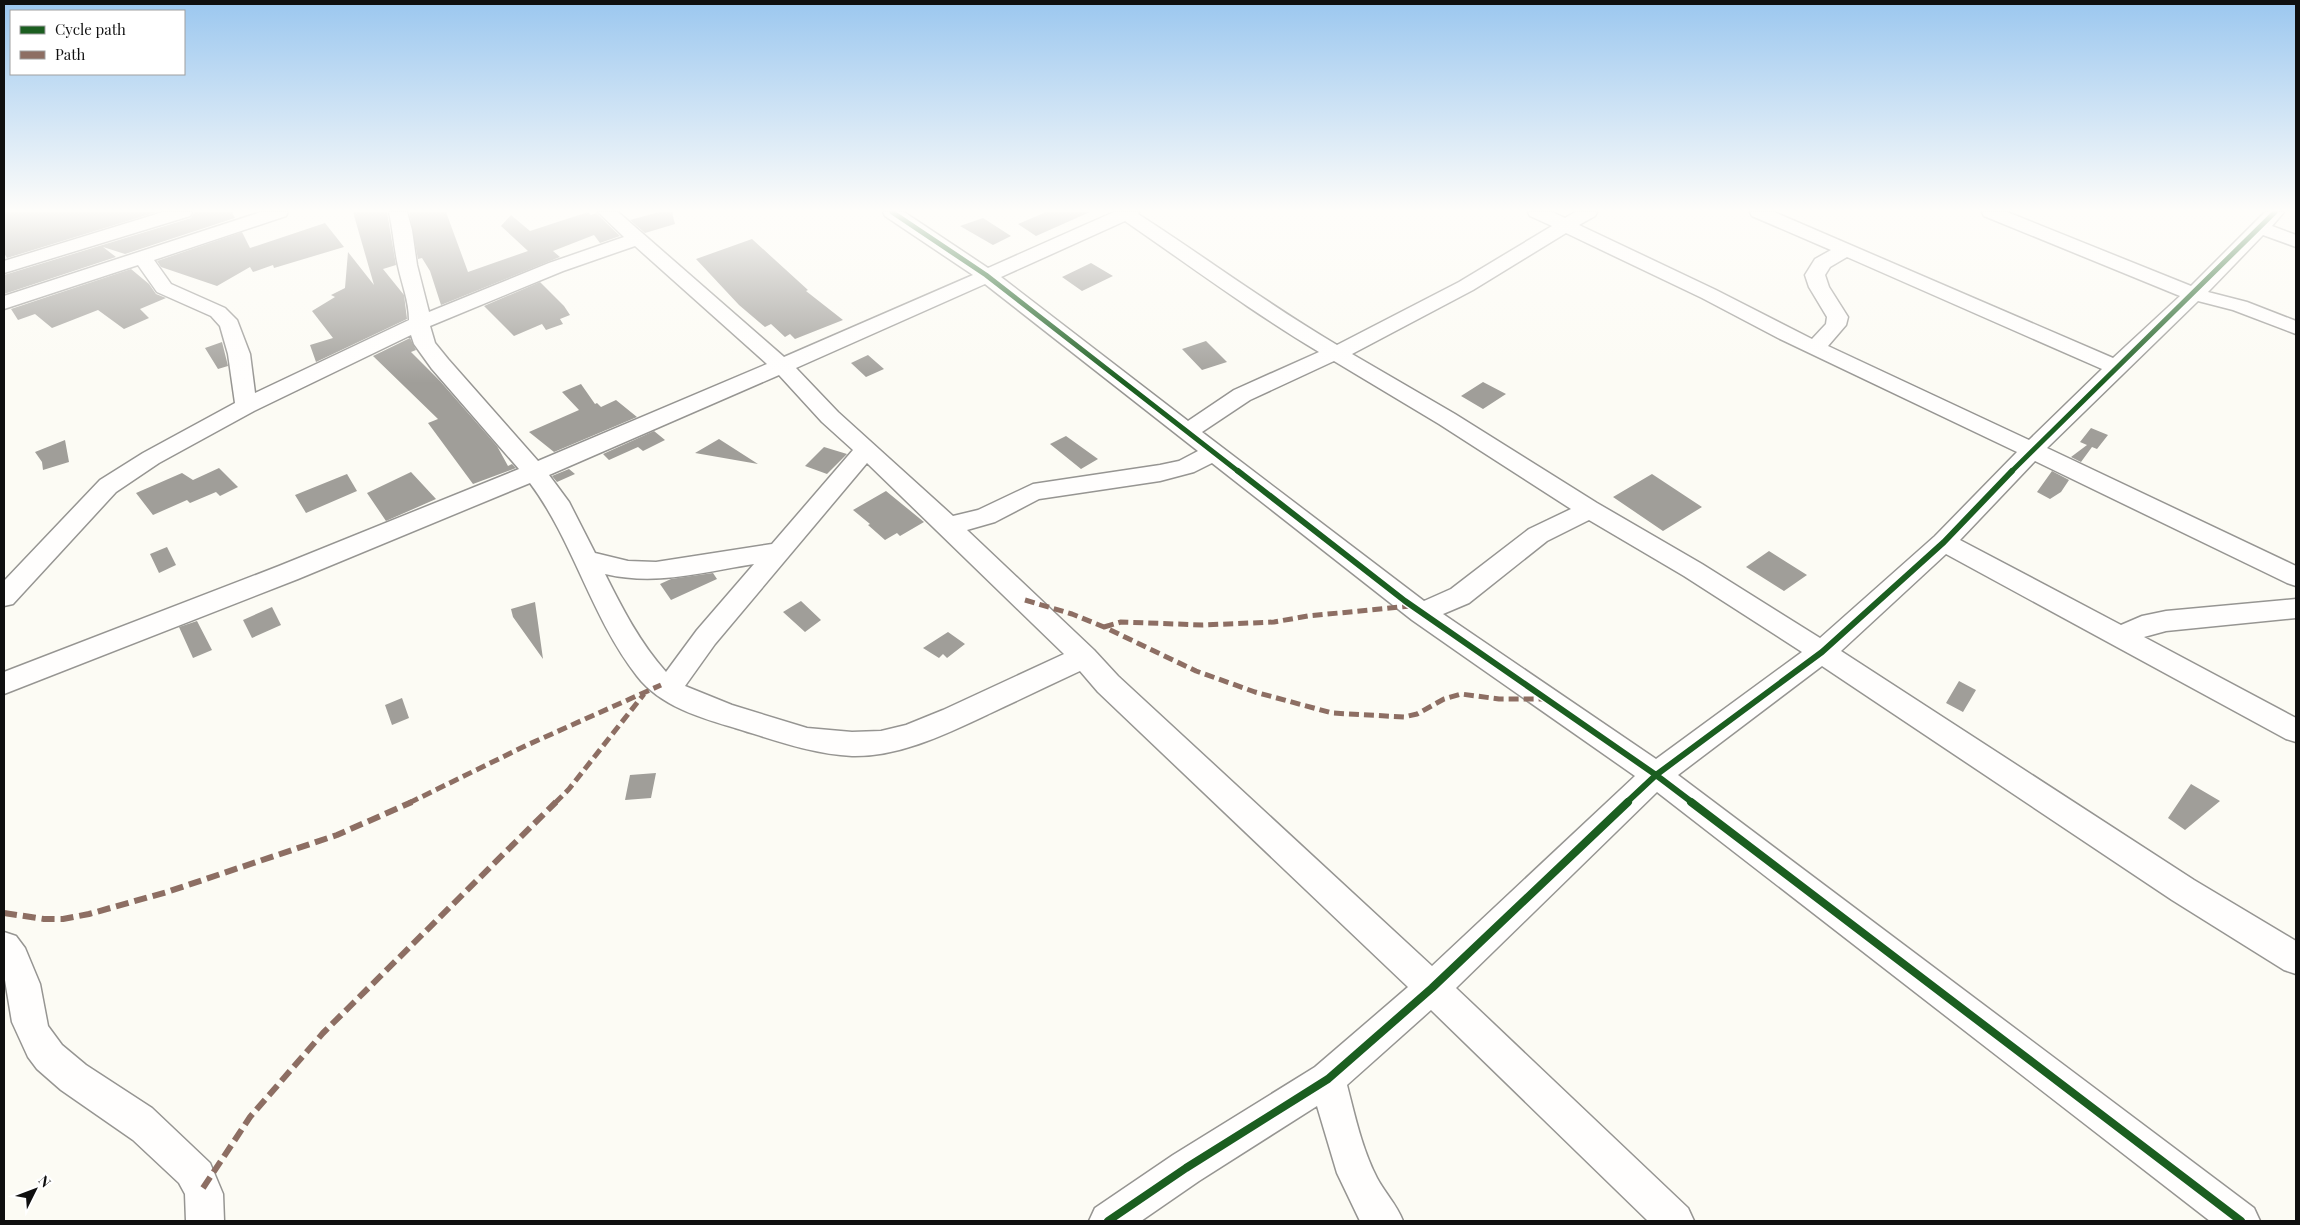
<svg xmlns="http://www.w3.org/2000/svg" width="2300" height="1225" viewBox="0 0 2300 1225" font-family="'Playfair Display',serif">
  <rect width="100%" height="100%" fill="#fcfbf4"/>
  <path fill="#a09e99" d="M 4,212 L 157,212 L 7,258 L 4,253 Z
    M 194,212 L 232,212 L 235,218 L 125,254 L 103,247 L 116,257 L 4,294 L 4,275 L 191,218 Z
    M 353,212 L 387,212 L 396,265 L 383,269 L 404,295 L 407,319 L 316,362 L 310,345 L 333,338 L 312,311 L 335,297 L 331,295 L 345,288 L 348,252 L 374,285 Z
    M 409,212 L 446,212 L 468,272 L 528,251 L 501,226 L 511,215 L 530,231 L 588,212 L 591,215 L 596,213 L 620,236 L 600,243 L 594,235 L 553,251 L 560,257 L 441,305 L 430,271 L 422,258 L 418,259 Z
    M 659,212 L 672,212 L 675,224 L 645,233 L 630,220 Z
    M 1046,212 L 1090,212 L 1036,236 L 1018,224 Z
    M 983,218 L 1011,236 L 993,245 L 960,226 Z
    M 325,223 L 344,247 L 274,268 L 273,265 L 253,272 L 250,267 L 217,286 L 161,267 L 157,261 L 242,232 L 250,248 Z
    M 752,239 L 808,290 L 806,291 L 843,320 L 795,339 L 790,334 L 785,337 L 771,324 L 765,327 L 739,305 L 696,259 Z
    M 1091,263 L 1113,276 L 1082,291 L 1062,277 Z
    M 131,269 L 149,284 L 156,294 L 166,298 L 140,309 L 149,318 L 124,329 L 98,310 L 52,328 L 35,314 L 18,320 L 11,309 Z
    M 540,282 L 564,306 L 570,315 L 560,319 L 563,324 L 546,330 L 542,324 L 514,336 L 484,306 Z
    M 410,338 L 416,350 L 411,352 L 440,381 L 497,446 L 508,466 L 512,464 L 516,468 L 473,484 L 428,423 L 438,419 L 373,356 Z
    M 1206,341 L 1227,362 L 1202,370 L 1182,349 Z
    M 222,342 L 228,366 L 218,369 L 205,348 Z
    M 868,355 L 884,369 L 866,377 L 851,363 Z
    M 1483,382 L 1506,394 L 1483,409 L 1461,396 Z
    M 581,384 L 595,404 L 597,403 L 601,407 L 616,400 L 637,417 L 554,452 L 529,432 L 579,410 L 562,392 Z
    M 2091,428 L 2108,435 L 2097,449 L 2092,447 L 2081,462 L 2071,457 L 2087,445 L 2080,442 Z
    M 654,431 L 665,440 L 643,451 L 638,447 L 609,460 L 603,454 Z
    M 1066,436 L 1098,459 L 1081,469 L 1050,444 Z
    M 719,439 L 758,464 L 695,453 Z
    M 65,440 L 69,462 L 43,470 L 42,462 L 35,452 Z
    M 824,447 L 847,454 L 827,474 L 805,466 Z
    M 219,468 L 238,487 L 220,496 L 216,492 L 190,503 L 187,500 L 153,515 L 136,493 L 182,473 L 193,480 Z
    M 569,469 L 575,474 L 557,482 L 552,476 Z
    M 2052,471 L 2069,480 L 2061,492 L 2050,499 L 2037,492 Z
    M 411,472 L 436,499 L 386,521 L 367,493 Z
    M 347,474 L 357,491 L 306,513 L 295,495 Z
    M 1652,474 L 1702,507 L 1663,531 L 1613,497 Z
    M 886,491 L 924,522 L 900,536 L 897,533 L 885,540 L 868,525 L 870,524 L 853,510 Z
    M 167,547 L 176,565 L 159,573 L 150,554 Z
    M 1769,551 L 1807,575 L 1784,591 L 1746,567 Z
    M 713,573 L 717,579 L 671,600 L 660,584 L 671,579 Z
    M 801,601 L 821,620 L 805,632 L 783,612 Z
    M 535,602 L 537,616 L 543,659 L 513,617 L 511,609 Z
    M 272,607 L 281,625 L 252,638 L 243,620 Z
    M 197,621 L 212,650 L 193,658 L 179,627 Z
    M 948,632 L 965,644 L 947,658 L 943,654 L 939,658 L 923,648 Z
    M 1959,681 L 1976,690 L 1963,712 L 1946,703 Z
    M 402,698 L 409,718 L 392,725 L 385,705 Z
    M 656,773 L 651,798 L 625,800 L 630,775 Z
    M 2191,784 L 2220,801 L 2185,830 L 2168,818 Z"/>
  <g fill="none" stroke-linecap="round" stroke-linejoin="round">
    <g stroke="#969592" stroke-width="3">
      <path id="minor" d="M 163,212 L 192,212 L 190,216 L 4,273 L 4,261 Z
        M 261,212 L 288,212 L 286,216 L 154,260 L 171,284 L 225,308 L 237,320 L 250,354 L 255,393 L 409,320 C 409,301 402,285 398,266 C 394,248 393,230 389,212 L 407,212 L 412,230 L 417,265 L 429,312 L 549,263 L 624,237 L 598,212 L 618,212 L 784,357 L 973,275 L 885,216 L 883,212 L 904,212 L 988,268 L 1114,212 L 1139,212 L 1138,214 C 1205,257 1269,305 1337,345 L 1459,282 L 1552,226 L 1530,216 L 1528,212 L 1552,212 L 1565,218 L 1575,212 L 1597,212 L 1595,216 L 1579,225 L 1716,290 L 1812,339 L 1826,324 L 1827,317 L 1809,287 L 1805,275 L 1815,259 L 1831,250 L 1752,216 L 1750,212 L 1774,212 L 2113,358 L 2180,296 L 1984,216 L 1982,212 L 2007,212 L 2191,286 L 2265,212 L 2284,212 L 2272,226 L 2296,235 L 2296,247 L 2263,235 L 2208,292 L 2247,302 L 2296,321 L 2296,334 L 2233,310 L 2198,301 L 2047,448 L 2296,566 L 2296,586 L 2287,583 L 2035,461 L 1960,540 L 2121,625 L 2142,616 L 2166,611 L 2296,599 L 2296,618 L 2166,631 L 2144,637 L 2296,718 L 2296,742 L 2286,739 L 1946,554 L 1841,651 L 2194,880 L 2296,941 L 2296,974 L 2284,970 L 2172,900 L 1822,666 L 1678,775 L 2254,1208 L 2260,1221 L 2210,1221 L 1657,792 L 1456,988 L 1688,1208 L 1694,1221 L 1648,1221 L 1431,1010 L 1347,1085 C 1355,1116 1362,1149 1377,1178 C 1385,1193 1397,1205 1403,1221 L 1360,1221 L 1337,1173 L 1317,1106 L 1199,1181 L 1141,1221 L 1089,1221 L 1095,1208 L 1173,1155 L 1315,1067 L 1408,987 L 1098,692 L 1080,671 C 1050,685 1021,699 991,713 C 948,733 901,757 852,756 C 812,754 774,740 735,728 C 701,718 660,706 637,676 C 591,617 574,542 530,483 L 298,579 L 4,694 L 4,672 L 279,566 L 519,469 L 432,369 L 414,344 L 411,335 L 254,411 L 159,463 L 116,492 L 13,604 L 4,606 L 4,581 L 100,480 L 143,453 L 235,403 L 228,354 L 220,326 L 211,316 L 157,292 L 138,265 L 4,309 L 4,296 ZM 1125,221 C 1189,265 1252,312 1319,352 L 1234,390 L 1188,421 L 1001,277 ZM 1566,233 L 1702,298 L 1778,338 L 2017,452 L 1935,536 L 1820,638 L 1702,564 L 1597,503 L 1455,414 L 1352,354 L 1473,290 ZM 635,246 L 767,364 L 538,461 L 448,359 L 435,343 L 430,326 L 563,271 ZM 1847,257 L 2102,369 L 2029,440 L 1828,346 L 1846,325 L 1848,317 L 1829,287 L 1825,275 L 1830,267 ZM 985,284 L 1198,451 L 1179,461 L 1160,465 L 1033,484 L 978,510 L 953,516 L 838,412 L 796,368 ZM 1334,361 L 1439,424 L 1571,509 L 1529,529 L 1451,589 L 1424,601 L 1202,432 L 1250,400 ZM 779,375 L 822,422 L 853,450 L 772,544 L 656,562 L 628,561 L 595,553 L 569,502 L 549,475 ZM 867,463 L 1064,654 L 943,710 L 906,725 L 881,731 L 852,732 L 807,728 L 732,705 L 685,686 L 715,644 ZM 1212,463 L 1412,620 L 1635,776 L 1432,966 L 1118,676 L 1094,650 L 967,530 L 995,522 L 1039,499 L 1160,481 L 1194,472 ZM 1589,520 L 1684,576 L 1802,652 L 1656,759 L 1443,614 L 1469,603 L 1547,541 ZM 754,564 L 697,630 L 666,672 C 640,643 622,608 605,574 C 657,586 703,572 754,564 Z
        M 4,932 L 16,936 L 25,948 L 40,984 L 48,1026 L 62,1045 L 86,1065 L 152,1108 L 210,1163 L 223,1194 L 224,1221 L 186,1221 L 185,1194 L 179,1183 L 133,1140 L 61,1090 L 37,1069 L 28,1057 L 12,1022 L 4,974 Z"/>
    </g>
    <use href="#minor" fill="#fffefd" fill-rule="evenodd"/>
    <path stroke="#8d6e63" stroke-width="5" stroke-dasharray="10 5" stroke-linecap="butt" d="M 1025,600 L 1072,614 L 1104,627 L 1196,671 L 1255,692 L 1332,713 L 1404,717 L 1417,714 L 1444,699 L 1461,694 L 1499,699 L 1546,699
      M 1104,627 L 1121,622 L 1203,625 L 1274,622 L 1308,616 L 1411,606
      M 409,803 L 525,746 L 661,685
      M 555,803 L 569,789 L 644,694"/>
    <path stroke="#8d6e63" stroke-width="6" stroke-dasharray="13 6" stroke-linecap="butt" d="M 4,913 L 44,919 L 63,919 L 89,914 L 167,892 L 337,835 L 412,802
      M 203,1188 L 250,1117 L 323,1033 L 556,802"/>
    <g stroke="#fff" stroke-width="8">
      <path id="cycleway-far2" d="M 892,212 L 986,275 L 1239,472
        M 2011,472 L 2275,212"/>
    </g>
    <g stroke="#fff" stroke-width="9">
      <path id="cycleway-far1" d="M 1238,471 L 1405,601 L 1656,775 L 1693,803
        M 1626,803 L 1656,775 L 1822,652 L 1944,542 L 2012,471"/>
    </g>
    <g stroke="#fff" stroke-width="11">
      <path id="cycleway" d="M 1691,802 L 2241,1221
        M 1108,1221 L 1186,1168 L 1328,1079 L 1432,988 L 1628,802"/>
    </g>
    <use href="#cycleway-far2" stroke="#1b5e20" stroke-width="5"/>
    <use href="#cycleway-far1" stroke="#1b5e20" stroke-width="6"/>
    <use href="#cycleway" stroke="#1b5e20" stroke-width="8"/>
  </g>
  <linearGradient id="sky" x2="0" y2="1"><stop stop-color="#9bc7ef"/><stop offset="0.55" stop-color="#fefdfa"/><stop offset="1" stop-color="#fefdfa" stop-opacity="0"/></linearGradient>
  <rect width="2300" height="383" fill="url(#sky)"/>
  <rect width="2300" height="1225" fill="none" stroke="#0f0f0f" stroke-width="10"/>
  <rect x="10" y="10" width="175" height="65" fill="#ffffff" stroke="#9f9f9f"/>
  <rect x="20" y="26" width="25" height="8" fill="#1b5e20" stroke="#9f9f9f"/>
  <text x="55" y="35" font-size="15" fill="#0f0f0f">Cycle path</text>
  <rect x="20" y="51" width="25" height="8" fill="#8d6e63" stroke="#9f9f9f"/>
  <text x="55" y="60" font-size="15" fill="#0f0f0f">Path</text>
  <g transform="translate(35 1190) rotate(48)" stroke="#ffffff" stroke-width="4" paint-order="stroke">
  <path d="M0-4L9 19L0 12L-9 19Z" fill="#0f0f0f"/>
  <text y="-8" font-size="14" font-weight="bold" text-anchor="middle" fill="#0f0f0f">N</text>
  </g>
</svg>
